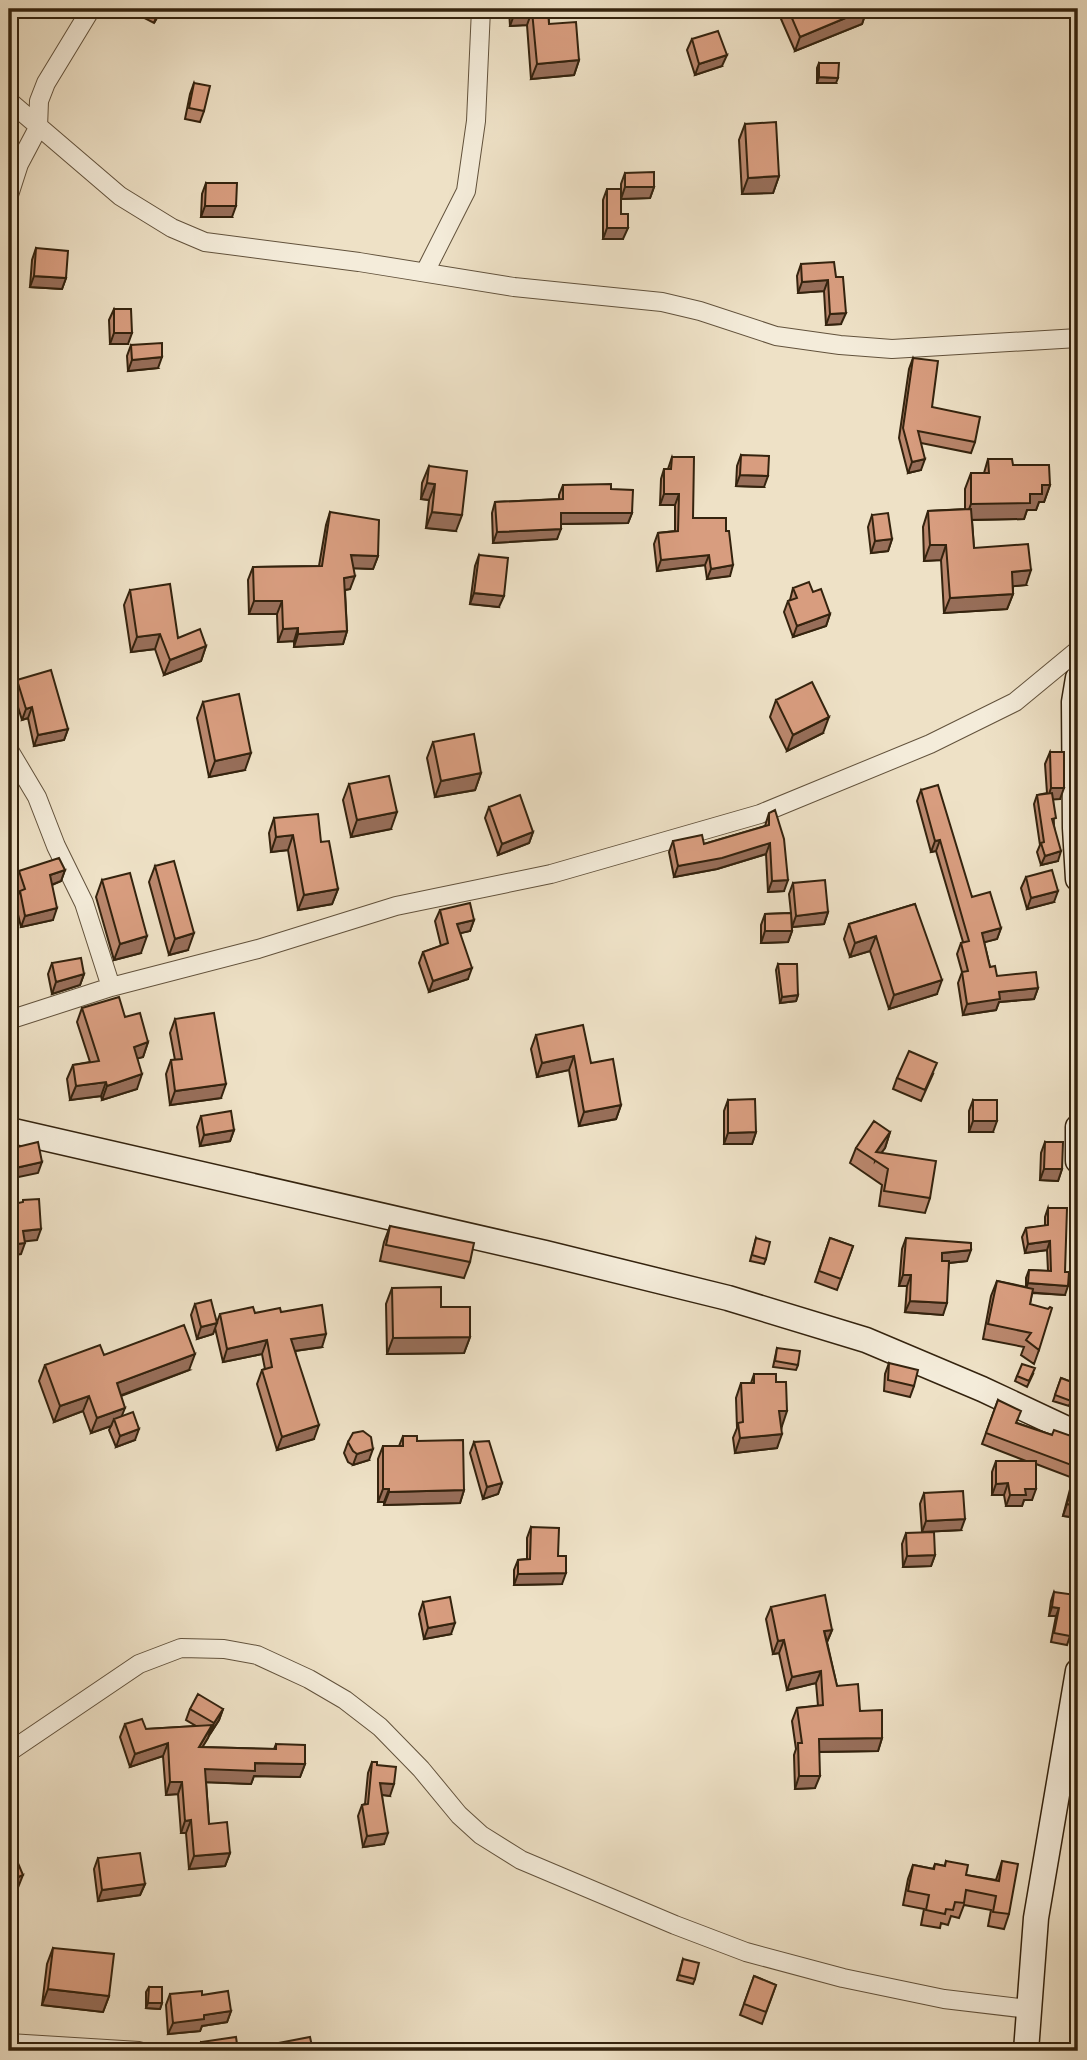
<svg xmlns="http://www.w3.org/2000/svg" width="1087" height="2060" viewBox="0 0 1087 2060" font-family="'IM FELL Double Pica',serif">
  <rect width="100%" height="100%" fill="#eee1c6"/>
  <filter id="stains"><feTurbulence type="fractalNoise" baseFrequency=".00286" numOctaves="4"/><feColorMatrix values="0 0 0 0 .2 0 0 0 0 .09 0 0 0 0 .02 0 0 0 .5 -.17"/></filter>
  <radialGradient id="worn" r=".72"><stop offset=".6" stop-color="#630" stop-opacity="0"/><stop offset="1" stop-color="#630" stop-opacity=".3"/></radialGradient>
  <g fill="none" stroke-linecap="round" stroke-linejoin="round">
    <g stroke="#62523c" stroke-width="20">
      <path id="minor" d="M 9,101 L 120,196 L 172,228 L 205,242 L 359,262 L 514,287 L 662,302 L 700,311 L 776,336 L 840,345 L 892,349 L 1078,338
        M 9,195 L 19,164 L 38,128 L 39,101 L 46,83 L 91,9
        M 425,272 L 466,191 L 476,121 L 481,9
        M 9,750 L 37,797 L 56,846 L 84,903 L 111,987
        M 9,1020 L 111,987 L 258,949 L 396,906 L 551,874 L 760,814 L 930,744 L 1015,702 L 1078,650
        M 9,1752 L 139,1664 L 181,1648 L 224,1649 L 257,1655 L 309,1679 L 345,1700 L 380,1727 L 421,1769 L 459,1815 L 481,1835 L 521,1860 L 675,1925 L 746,1952 L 843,1978 L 944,1999 L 1028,2009
        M 9,2043 L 139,2051"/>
    </g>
    <g stroke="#34230e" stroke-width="27">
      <path id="secondary" d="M 1078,678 L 1074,702 L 1075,828 L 1078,879
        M 1078,1127 L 1078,1161
        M 9,1130 L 545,1253 L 728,1298 L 866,1340 L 982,1389 L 1078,1434
        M 1026,2051 L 1036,1918 L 1078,1671"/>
    </g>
    <use href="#minor" stroke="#f4ecda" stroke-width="18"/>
    <use href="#secondary" stroke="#f4ecda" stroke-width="24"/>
  </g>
  <path fill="#ba876d" stroke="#34230e" stroke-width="2" d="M 127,9 L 162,9 L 154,23 Z
    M 509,9 L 548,9 L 549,24 L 579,60 L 574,75 L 531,79 L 527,25 L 510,26 Z
    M 785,9 L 867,9 L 862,24 L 795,51 L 781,19 Z
    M 692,39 L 722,66 L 695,75 L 687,50 Z
    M 819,63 L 836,83 L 817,83 L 817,68 Z
    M 194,83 L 204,111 L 200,122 L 185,119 L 190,94 Z
    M 745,124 L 779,176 L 773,193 L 742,194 L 739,140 Z
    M 625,173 L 654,187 L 650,198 L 621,199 L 621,214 L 623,239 L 603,239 L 603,200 L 607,189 L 621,189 L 621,184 Z
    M 206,183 L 232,217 L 201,217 L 202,194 Z
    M 36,248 L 66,278 L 62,289 L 30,287 L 32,260 Z
    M 801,264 L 836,277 L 841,324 L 826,325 L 824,291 L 798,293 L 797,276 Z
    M 114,309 L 128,344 L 110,344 L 109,320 Z
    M 131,345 L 158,368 L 128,371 L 127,356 Z
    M 913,358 L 932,407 L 975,442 L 971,453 L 921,443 L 921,470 L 908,473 L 899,438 L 909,369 Z
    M 741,455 L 764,487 L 736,486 L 737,466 Z
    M 672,457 L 693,518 L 726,531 L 730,576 L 707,579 L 705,565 L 657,571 L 654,544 L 658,533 L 675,531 L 675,505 L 660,505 L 661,479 L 664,469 L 668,469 Z
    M 988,459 L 1013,465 L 1050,485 L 1044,502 L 1039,502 L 1036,510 L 1027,510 L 1024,519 L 972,520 L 974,548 L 1026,585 L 1013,586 L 1013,594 L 1007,609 L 944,613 L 941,560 L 924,561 L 923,527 L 928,511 L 965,509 L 965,489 L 971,473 L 984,473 Z
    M 429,466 L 456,531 L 426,528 L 429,500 L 421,499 L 422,483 Z
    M 563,485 L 611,489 L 632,513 L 628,523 L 561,524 L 557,539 L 493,543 L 492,513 L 495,502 L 559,499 L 559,495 Z
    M 330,512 L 378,556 L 373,569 L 353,568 L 350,589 L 345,590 L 347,631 L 343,644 L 294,647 L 294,641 L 278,642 L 277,614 L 249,614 L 248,580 L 253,567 L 319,566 L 326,525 Z
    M 872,515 L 892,539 L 888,551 L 871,553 L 868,527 Z
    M 479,555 L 499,607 L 470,604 L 475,566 Z
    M 793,588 L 813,592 L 830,614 L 826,626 L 793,637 L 784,612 L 788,601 L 790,600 Z
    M 130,590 L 178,638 L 206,646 L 201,661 L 164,675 L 155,649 L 131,652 L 124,605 Z
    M 17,680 L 68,729 L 64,740 L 34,746 L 28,718 L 22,720 L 13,691 Z
    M 776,700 L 823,733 L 787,751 L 770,717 Z
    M 203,702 L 245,770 L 209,777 L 197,718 Z
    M 433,742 L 481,773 L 475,790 L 435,797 L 427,758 Z
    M 1050,752 L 1060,799 L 1053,799 L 1054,825 L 1058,861 L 1041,865 L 1037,852 L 1040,845 L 1034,804 L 1037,795 L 1047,793 L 1045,764 Z
    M 349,784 L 391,829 L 351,837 L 343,800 Z
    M 921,790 L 972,897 L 1001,928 L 997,939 L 984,942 L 990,967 L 997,976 L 1038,988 L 1034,999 L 999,1002 L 996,1010 L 963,1015 L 958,983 L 962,972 L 957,954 L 961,943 L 963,942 L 936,851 L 931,852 L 917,801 Z
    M 489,807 L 533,832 L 529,843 L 498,855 L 485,818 Z
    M 769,813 L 784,891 L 768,892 L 766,854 L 717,869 L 674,877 L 669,852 L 673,841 L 704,844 L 765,826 Z
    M 274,818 L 321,842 L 338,889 L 332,904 L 298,910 L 288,850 L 271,852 L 269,833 Z
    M 155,866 L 188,950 L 169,955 L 149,882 Z
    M 65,870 L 61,881 L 52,885 L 53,920 L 21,927 L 15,902 L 19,893 L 15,882 L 19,871 Z
    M 1026,877 L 1054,902 L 1027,909 L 1021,888 Z
    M 102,880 L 141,953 L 114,960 L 96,897 Z
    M 793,883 L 828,912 L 824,924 L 792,927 L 791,916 L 792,931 L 788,942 L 761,943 L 761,925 L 765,914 L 791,913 L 789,894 Z
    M 915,904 L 937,994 L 889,1009 L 870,951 L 850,957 L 844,939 L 849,924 Z
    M 440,910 L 474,920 L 470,931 L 460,933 L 468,979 L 429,992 L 419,963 L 423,952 L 441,946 L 435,921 Z
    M 52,963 L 84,974 L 80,985 L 52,994 L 48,974 Z
    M 778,964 L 798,995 L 796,1001 L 780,1003 L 776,970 Z
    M 82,1008 L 125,1017 L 148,1042 L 143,1057 L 137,1058 L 137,1089 L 102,1100 L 101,1096 L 70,1100 L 67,1079 L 73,1065 L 90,1062 L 77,1022 Z
    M 175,1019 L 221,1098 L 170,1105 L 166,1074 L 171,1060 L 175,1060 L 170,1033 Z
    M 536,1035 L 591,1063 L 621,1105 L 616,1119 L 579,1126 L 569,1070 L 537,1077 L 531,1049 Z
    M 933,1074 L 921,1101 L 893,1089 L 897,1078 Z
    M 728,1100 L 756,1132 L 752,1144 L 724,1144 L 724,1111 Z
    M 973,1100 L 993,1132 L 969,1132 L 969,1111 Z
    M 201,1116 L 234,1130 L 230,1141 L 200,1146 L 197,1127 Z
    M 890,1132 L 885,1148 L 881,1153 L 930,1198 L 925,1213 L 879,1206 L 882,1185 L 850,1163 L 856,1148 Z
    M 1045,1142 L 1062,1169 L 1058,1181 L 1040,1180 L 1041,1153 Z
    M 1048,1208 L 1065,1295 L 1032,1293 L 1030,1304 L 1039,1350 L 1034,1364 L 1021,1355 L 1024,1347 L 983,1339 L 991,1296 L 997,1281 L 1026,1287 L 1026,1278 L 1029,1270 L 1048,1271 L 1047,1250 L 1025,1253 L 1022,1237 L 1026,1228 L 1045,1226 L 1045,1217 Z
    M 390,1226 L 470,1262 L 464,1278 L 380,1261 L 384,1242 Z
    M 756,1238 L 766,1259 L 764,1264 L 750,1261 Z
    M 830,1238 L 853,1246 L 837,1290 L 815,1282 Z
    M 906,1238 L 967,1261 L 949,1263 L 943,1315 L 905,1312 L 907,1286 L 899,1286 L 902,1249 Z
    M 392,1288 L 441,1307 L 470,1337 L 464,1353 L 387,1354 L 386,1304 Z
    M 195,1304 L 217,1322 L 220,1314 L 281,1312 L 322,1347 L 295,1351 L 314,1439 L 277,1450 L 257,1384 L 262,1370 L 265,1369 L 262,1354 L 223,1362 L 215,1328 L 213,1334 L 197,1339 L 191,1315 Z
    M 777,1348 L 798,1365 L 796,1370 L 773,1367 Z
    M 104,1355 L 189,1370 L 121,1396 L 122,1416 L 135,1440 L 116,1447 L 109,1430 L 111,1426 L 91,1433 L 83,1411 L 54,1422 L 39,1381 L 45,1365 Z
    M 889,1363 L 914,1386 L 910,1397 L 884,1391 L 885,1374 Z
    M 754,1374 L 776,1382 L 782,1426 L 777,1448 L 735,1453 L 733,1438 L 737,1428 L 736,1398 L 741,1383 L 751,1383 Z
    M 1033,1374 L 1027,1387 L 1015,1381 L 1017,1376 Z
    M 1061,1378 L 1077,1384 L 1069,1406 L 1053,1401 Z
    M 998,1400 L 1017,1423 L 1052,1435 L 1078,1441 L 1078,1518 L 1063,1516 L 1073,1478 L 1036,1464 L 1032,1500 L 1024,1500 L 1022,1506 L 1006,1506 L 1004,1495 L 992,1495 L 992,1472 L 996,1461 L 1026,1461 L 982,1444 Z
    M 403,1436 L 417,1441 L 464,1490 L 460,1503 L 384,1505 L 384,1502 L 378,1502 L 378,1459 L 383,1446 L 399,1446 Z
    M 348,1442 L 369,1460 L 353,1465 L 348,1462 L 344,1453 Z
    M 474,1442 L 502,1483 L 498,1494 L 483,1499 L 470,1453 Z
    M 924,1493 L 961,1530 L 922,1532 L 920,1504 Z
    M 531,1527 L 558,1556 L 562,1584 L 514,1585 L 514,1570 L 518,1560 L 527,1559 L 527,1538 Z
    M 906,1533 L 935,1555 L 931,1566 L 903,1567 L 902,1544 Z
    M 1054,1592 L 1070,1636 L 1067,1645 L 1051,1642 L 1056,1616 L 1049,1616 L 1051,1601 Z
    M 423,1602 L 451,1634 L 424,1639 L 419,1614 Z
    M 771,1607 L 832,1630 L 827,1642 L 837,1686 L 860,1711 L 882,1738 L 878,1751 L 819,1752 L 815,1788 L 795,1789 L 794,1755 L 796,1749 L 792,1721 L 797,1708 L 818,1706 L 816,1683 L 787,1690 L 779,1653 L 773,1654 L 766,1619 Z
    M 190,1709 L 223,1709 L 219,1720 L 202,1747 L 274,1749 L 276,1744 L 305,1764 L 300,1777 L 254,1776 L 251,1784 L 206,1782 L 209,1824 L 230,1853 L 225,1866 L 189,1869 L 186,1833 L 181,1833 L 178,1794 L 166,1795 L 163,1756 L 130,1767 L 120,1737 L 125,1724 L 146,1729 L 196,1726 L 186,1720 Z
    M 372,1762 L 377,1765 L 390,1796 L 382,1795 L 384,1844 L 363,1847 L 358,1816 L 362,1805 L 365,1804 L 368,1773 Z
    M 98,1858 L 145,1884 L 140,1895 L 98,1901 L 94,1869 Z
    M 946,1861 L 966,1875 L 996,1880 L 1002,1861 L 1009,1914 L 1004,1929 L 988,1926 L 991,1910 L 964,1905 L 959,1918 L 951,1916 L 948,1925 L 941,1923 L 940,1928 L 921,1925 L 924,1909 L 903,1905 L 908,1879 L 913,1865 L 933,1869 L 935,1864 L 945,1866 Z
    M 53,1948 L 109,1996 L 103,2012 L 42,2005 L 47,1964 Z
    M 683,1959 L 695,1979 L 693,1984 L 677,1980 Z
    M 754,1976 L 776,1985 L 762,2024 L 740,2015 Z
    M 149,1987 L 162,2003 L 160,2009 L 146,2008 L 146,1992 Z
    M 170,1994 L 231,2011 L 227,2022 L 202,2026 L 200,2031 L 168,2034 L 166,2005 Z
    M 201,2042 L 238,2051 L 197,2051 Z"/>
  <path fill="#976e59" stroke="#34230e" stroke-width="2" d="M 160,9 L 162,9 L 154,23 L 158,12 Z
    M 867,9 L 862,24 L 795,51 L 800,37 Z
    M 532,11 L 527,25 L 510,26 L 515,12 Z
    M 727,55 L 722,66 L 695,75 L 699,64 Z
    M 579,60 L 574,75 L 531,79 L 537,64 Z
    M 819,77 L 838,78 L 836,83 L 817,83 Z
    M 779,176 L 773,193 L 742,194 L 748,178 Z
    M 625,187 L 654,187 L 650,198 L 621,199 Z
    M 205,206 L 236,206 L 232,217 L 201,217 Z
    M 607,228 L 628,228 L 623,239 L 603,239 Z
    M 34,276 L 66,278 L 62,289 L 30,287 Z
    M 828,280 L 824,291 L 798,293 L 802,282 Z
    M 846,313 L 841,324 L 826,325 L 830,314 Z
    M 114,333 L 132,333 L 128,344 L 110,344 Z
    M 162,357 L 158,368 L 128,371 L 132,360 Z
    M 925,459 L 921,470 L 908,473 L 912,462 Z
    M 740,475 L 768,476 L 764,487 L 736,486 Z
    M 427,483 L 435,484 L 429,500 L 421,499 Z
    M 1042,485 L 1050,485 L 1044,502 L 1039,502 L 1036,510 L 1027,510 L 1024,519 L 965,520 L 971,504 L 1030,494 Z
    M 664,494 L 679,494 L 675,505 L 660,505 Z
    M 432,512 L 462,515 L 456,531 L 426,528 Z
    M 561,513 L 632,513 L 628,523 L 557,524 Z
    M 561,529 L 557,539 L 493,543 L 497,532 Z
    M 892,539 L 888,551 L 871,553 L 875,541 Z
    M 930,545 L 946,545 L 941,560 L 924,561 Z
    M 351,555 L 378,556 L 373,569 L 346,568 Z
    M 709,555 L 705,565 L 657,571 L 661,560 Z
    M 733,565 L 730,576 L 707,579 L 711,569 Z
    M 1031,570 L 1026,585 L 1006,587 L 1012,572 Z
    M 355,576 L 350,589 L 339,591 L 344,578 Z
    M 474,593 L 504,596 L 499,607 L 470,604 Z
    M 1013,594 L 1007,609 L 944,613 L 950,598 Z
    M 254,601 L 282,601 L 277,614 L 249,614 Z
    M 830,614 L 826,626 L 793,637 L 797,626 Z
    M 298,628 L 294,641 L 278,642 L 283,629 Z
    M 347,631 L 343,644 L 294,647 L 298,634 Z
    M 160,634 L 155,649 L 131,652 L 137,637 Z
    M 206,646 L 201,661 L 164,675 L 170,660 Z
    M 32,707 L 28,718 L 22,720 L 26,709 Z
    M 829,717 L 823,733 L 787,751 L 793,735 Z
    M 68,729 L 64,740 L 34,746 L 38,735 Z
    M 251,753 L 245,770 L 209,777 L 215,761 Z
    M 481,773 L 475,790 L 435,797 L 441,781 Z
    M 1051,788 L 1064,788 L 1060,799 L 1047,800 Z
    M 397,812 L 391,829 L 351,837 L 357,820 Z
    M 533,832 L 529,843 L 498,855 L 502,844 Z
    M 293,835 L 288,850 L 271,852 L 276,837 Z
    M 940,840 L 936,851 L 931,852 L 935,841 Z
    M 770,843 L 766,854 L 717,869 L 674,877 L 678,866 Z
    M 1061,851 L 1058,861 L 1041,865 L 1045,856 Z
    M 65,870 L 61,881 L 46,887 L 50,875 Z
    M 788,880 L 784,891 L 768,892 L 772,881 Z
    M 338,889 L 332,904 L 298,910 L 304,895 Z
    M 1058,891 L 1054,902 L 1027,909 L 1031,898 Z
    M 57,908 L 53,920 L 21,927 L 25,916 Z
    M 828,912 L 824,924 L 792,927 L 796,916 Z
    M 474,920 L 470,931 L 453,935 L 457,924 Z
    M 1001,928 L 997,939 L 978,944 L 982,933 Z
    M 765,931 L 792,931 L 788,942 L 761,943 Z
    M 194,933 L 188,950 L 169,955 L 175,939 Z
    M 147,936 L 141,953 L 114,960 L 120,944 Z
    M 876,936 L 870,951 L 850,957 L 855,943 Z
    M 472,968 L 468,979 L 429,992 L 433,981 Z
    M 84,974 L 80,985 L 52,994 L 56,982 Z
    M 942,980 L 937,994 L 889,1009 L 894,995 Z
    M 1038,988 L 1034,999 L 999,1002 L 996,1010 L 963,1015 L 967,1004 L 999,992 Z
    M 798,995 L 796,1001 L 780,1003 L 782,997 Z
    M 148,1042 L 143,1057 L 129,1061 L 134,1047 Z
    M 574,1056 L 569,1070 L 537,1077 L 542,1063 Z
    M 142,1074 L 137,1089 L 102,1100 L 107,1086 Z
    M 106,1082 L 101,1096 L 70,1100 L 76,1086 Z
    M 226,1084 L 221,1098 L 170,1105 L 175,1091 Z
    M 621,1105 L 616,1119 L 579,1126 L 584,1112 Z
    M 973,1121 L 997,1121 L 993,1132 L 969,1132 Z
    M 234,1130 L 230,1141 L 200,1146 L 204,1135 Z
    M 756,1132 L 752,1144 L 724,1144 L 728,1133 Z
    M 890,1132 L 885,1148 L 875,1161 L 876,1152 Z
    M 42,1162 L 38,1173 L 9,1179 L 9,1174 L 11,1169 Z
    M 1044,1169 L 1062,1169 L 1058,1181 L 1040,1180 Z
    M 41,1229 L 37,1240 L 19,1242 L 23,1231 Z
    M 1050,1241 L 1047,1250 L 1025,1253 L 1028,1244 Z
    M 25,1243 L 21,1254 L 9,1256 L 9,1245 Z
    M 971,1250 L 967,1261 L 938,1264 L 942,1253 Z
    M 903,1275 L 911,1275 L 907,1286 L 899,1286 Z
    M 1028,1283 L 1068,1286 L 1065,1295 L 1025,1292 Z
    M 910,1301 L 947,1303 L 943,1315 L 905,1312 Z
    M 217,1323 L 213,1334 L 197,1339 L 201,1327 Z
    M 326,1334 L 322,1347 L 287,1352 L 291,1339 Z
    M 470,1337 L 464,1353 L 387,1354 L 393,1338 Z
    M 267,1340 L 262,1354 L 223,1362 L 227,1349 Z
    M 195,1354 L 189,1370 L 111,1399 L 117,1383 Z
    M 89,1396 L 83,1411 L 54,1422 L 60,1406 Z
    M 125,1408 L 119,1423 L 114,1419 L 111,1426 L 91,1433 L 97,1418 Z
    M 779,1411 L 787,1411 L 782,1426 L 774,1426 Z
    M 319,1425 L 314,1439 L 277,1450 L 282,1437 Z
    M 139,1429 L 135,1440 L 116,1447 L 120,1436 Z
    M 782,1434 L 777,1448 L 735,1453 L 740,1438 Z
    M 373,1449 L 369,1460 L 353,1465 L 357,1454 Z
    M 502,1483 L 498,1494 L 483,1499 L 487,1487 Z
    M 1008,1483 L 1004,1495 L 992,1495 L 996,1484 Z
    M 383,1489 L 389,1489 L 384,1502 L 378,1502 Z
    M 1025,1489 L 1036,1489 L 1032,1500 L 1024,1500 L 1022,1506 L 1006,1506 L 1010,1495 Z
    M 464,1490 L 460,1503 L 384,1505 L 389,1492 Z
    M 1067,1504 L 1078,1506 L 1078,1518 L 1063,1516 Z
    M 965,1519 L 961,1530 L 922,1532 L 926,1521 Z
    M 935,1555 L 931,1566 L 903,1567 L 907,1556 Z
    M 566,1573 L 562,1584 L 514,1585 L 518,1574 Z
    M 1052,1607 L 1059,1608 L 1056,1616 L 1049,1616 Z
    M 455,1623 L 451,1634 L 424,1639 L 428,1628 Z
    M 832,1630 L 827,1642 L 824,1631 Z
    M 784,1640 L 779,1653 L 773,1654 L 778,1641 Z
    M 821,1671 L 816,1683 L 787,1690 L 792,1677 Z
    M 223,1709 L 219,1720 L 210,1734 L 214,1723 Z
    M 212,1725 L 208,1738 L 195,1759 L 199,1747 Z
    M 882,1738 L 878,1751 L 814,1752 L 819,1739 Z
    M 168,1743 L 163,1756 L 130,1767 L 135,1754 Z
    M 255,1763 L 305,1764 L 300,1777 L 254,1776 L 251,1784 L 201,1782 L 205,1769 Z
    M 799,1776 L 820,1776 L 815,1788 L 795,1789 Z
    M 170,1782 L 182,1782 L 178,1794 L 166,1795 Z
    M 380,1783 L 394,1784 L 390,1796 L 376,1794 Z
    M 191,1820 L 186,1833 L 181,1833 L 185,1821 Z
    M 388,1833 L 384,1844 L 363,1847 L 367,1836 Z
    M 230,1853 L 225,1866 L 189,1869 L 194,1856 Z
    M 23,1875 L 17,1890 L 9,1894 L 9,1881 Z
    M 145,1884 L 140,1895 L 98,1901 L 102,1890 Z
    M 48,1989 L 109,1996 L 103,2012 L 42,2005 Z
    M 148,2003 L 162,2003 L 160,2009 L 146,2008 Z
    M 231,2011 L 227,2022 L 202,2026 L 200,2031 L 168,2034 L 173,2023 L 204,2015 Z"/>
  <path fill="#d89d7f" stroke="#34230e" stroke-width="2" d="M 515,9 L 548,9 L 549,24 L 576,22 L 579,60 L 537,64 L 532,11 L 515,12 Z
    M 788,9 L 867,9 L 800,37 Z
    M 718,31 L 727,55 L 699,64 L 692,39 Z
    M 819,63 L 839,63 L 838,78 L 819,77 Z
    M 194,83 L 210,86 L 204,111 L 189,108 Z
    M 776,122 L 779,176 L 748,178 L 745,124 Z
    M 654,172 L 654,187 L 625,187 L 625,173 Z
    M 206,183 L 237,183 L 236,206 L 205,206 Z
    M 607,189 L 621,189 L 621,214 L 628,214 L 628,228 L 607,228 Z
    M 36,248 L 68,251 L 66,278 L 34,276 Z
    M 834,262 L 836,277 L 843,277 L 846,313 L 830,314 L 828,280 L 802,282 L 801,264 Z
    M 114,309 L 131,309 L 132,333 L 114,333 Z
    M 162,343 L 162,357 L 132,360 L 131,345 Z
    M 913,358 L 938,361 L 932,407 L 980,417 L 975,442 L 918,431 L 925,459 L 912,462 L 903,428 Z
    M 741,455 L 769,456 L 768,476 L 740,475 Z
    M 672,457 L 694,457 L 693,518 L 726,518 L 726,531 L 729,531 L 733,565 L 711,569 L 709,555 L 661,560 L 658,533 L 678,531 L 679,494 L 664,494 L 664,469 L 671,469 Z
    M 988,459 L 1012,459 L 1013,465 L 1049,465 L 1050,485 L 1042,485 L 1042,494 L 1030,494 L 1030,503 L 971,504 L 971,473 L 989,473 Z
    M 429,466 L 467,471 L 462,515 L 432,512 L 435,484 L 427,483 Z
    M 611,484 L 611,489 L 633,490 L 632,513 L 561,513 L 561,529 L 497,532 L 495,502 L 563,499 L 563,485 Z
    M 971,509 L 974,548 L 1028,544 L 1031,570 L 1012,572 L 1013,594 L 950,598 L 946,545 L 930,545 L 928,511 Z
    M 330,512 L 379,520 L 378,556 L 351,555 L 355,576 L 344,578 L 347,631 L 298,634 L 298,628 L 283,629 L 282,601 L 254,601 L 253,567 L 322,566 Z
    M 888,513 L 892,539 L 875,541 L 872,515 Z
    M 479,555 L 508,558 L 504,596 L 474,593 Z
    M 809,582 L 813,592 L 821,589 L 830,614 L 797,626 L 788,601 L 797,598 L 793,588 Z
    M 170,584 L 178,638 L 200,629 L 206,646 L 170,660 L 160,634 L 137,637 L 130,590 Z
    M 51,670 L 68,729 L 38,735 L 32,707 L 26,709 L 17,680 Z
    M 812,682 L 829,717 L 793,735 L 776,700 Z
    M 239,694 L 251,753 L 215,761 L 203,702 Z
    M 474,734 L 481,773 L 441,781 L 433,742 Z
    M 1050,752 L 1064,752 L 1064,788 L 1051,788 Z
    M 389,776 L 397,812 L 357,820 L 349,784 Z
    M 938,785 L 972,897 L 990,892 L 1001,928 L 982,933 L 990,967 L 995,966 L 997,976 L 1036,972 L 1038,988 L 999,992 L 1000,999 L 967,1004 L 962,972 L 968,971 L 961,943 L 969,941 L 940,840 L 935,841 L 921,790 Z
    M 1052,793 L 1056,818 L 1052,819 L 1061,851 L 1045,856 L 1041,843 L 1044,842 L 1037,795 Z
    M 520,795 L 533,832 L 502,844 L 489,807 Z
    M 775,810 L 784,839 L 788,880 L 772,881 L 770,843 L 722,858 L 678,866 L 673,841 L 702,835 L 704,844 L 769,825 L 769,813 Z
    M 318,814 L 321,842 L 329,841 L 338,889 L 304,895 L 293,835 L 276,837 L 274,818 Z
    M 59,858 L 65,870 L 50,875 L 57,908 L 25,916 L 20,891 L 25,889 L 19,871 Z
    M 174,861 L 194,933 L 175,939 L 155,866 Z
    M 1052,870 L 1058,891 L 1031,898 L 1026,877 Z
    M 130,873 L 147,936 L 120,944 L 102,880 Z
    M 825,880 L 828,912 L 796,916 L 793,883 Z
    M 470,903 L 474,920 L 457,924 L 472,968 L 433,981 L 423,952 L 448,943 L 440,910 Z
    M 915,904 L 942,980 L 894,995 L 876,936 L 855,943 L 849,924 Z
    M 791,913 L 792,931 L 765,931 L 765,914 Z
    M 81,958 L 84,974 L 56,982 L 52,963 Z
    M 778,964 L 797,964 L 798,995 L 782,997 Z
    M 119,997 L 125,1017 L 140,1013 L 148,1042 L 134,1047 L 142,1074 L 107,1086 L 106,1082 L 76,1086 L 73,1065 L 99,1061 L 82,1008 Z
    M 214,1013 L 226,1084 L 175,1091 L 171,1060 L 182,1059 L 175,1019 Z
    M 583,1025 L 591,1063 L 613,1059 L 621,1105 L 584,1112 L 574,1056 L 542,1063 L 536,1035 Z
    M 909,1051 L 937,1063 L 925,1090 L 897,1078 Z
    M 755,1099 L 756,1132 L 728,1133 L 728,1100 Z
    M 973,1100 L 997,1100 L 997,1121 L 973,1121 Z
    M 231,1111 L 234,1130 L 204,1135 L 201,1116 Z
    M 874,1121 L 890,1132 L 876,1152 L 936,1161 L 930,1198 L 884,1191 L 888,1169 L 856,1148 Z
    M 38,1142 L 42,1162 L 11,1169 L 9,1159 L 9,1149 Z
    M 1045,1142 L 1063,1142 L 1062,1169 L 1044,1169 Z
    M 39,1199 L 41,1229 L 23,1231 L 25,1243 L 9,1245 L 9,1205 L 23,1202 L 23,1200 Z
    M 1048,1208 L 1067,1208 L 1065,1272 L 1069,1272 L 1068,1286 L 1028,1283 L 1029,1270 L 1051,1271 L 1050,1241 L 1028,1244 L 1026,1228 L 1048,1225 Z
    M 390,1226 L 474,1243 L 470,1262 L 386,1245 Z
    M 756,1238 L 770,1242 L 766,1259 L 752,1255 Z
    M 830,1238 L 853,1246 L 841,1279 L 819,1271 Z
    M 906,1238 L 971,1243 L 971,1250 L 942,1253 L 942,1261 L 949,1261 L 947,1303 L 910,1301 L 911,1275 L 903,1275 Z
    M 997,1281 L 1033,1289 L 1030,1304 L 1048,1309 L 1050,1307 L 1052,1308 L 1039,1350 L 1026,1340 L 1031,1333 L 988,1324 Z
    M 441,1287 L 441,1307 L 470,1307 L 470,1337 L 393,1338 L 392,1288 Z
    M 211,1300 L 217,1323 L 201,1327 L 195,1304 Z
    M 322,1305 L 326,1334 L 291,1339 L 319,1425 L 282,1437 L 262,1370 L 272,1367 L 267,1340 L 227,1349 L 220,1314 L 253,1307 L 255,1313 L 280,1308 L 281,1312 Z
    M 184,1325 L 195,1354 L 117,1383 L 125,1408 L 97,1418 L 89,1396 L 60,1406 L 45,1365 L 100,1345 L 104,1355 Z
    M 777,1348 L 800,1351 L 798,1365 L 775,1361 Z
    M 889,1363 L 918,1370 L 914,1386 L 888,1380 Z
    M 1022,1364 L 1035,1368 L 1029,1381 L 1017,1376 Z
    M 754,1374 L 776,1374 L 776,1382 L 786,1382 L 787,1411 L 779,1411 L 782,1434 L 740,1438 L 738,1423 L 743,1422 L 741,1383 L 754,1383 Z
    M 1061,1378 L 1077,1384 L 1071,1401 L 1055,1395 Z
    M 998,1400 L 1021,1411 L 1016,1423 L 1052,1435 L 1054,1430 L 1077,1438 L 1076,1441 L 1078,1441 L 1078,1506 L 1067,1504 L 1077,1467 L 986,1433 Z
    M 133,1412 L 139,1429 L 120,1436 L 114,1419 Z
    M 363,1431 L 371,1437 L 373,1449 L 357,1454 L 353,1451 L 348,1442 L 353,1433 Z
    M 403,1436 L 417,1436 L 417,1441 L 463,1440 L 464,1490 L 389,1492 L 389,1489 L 383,1489 L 383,1446 L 403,1446 Z
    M 489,1441 L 502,1483 L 487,1487 L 474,1442 Z
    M 996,1461 L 1036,1461 L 1036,1489 L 1025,1489 L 1026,1495 L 1010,1495 L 1008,1483 L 996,1484 Z
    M 963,1491 L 965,1519 L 926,1521 L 924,1493 Z
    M 531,1527 L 559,1528 L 558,1556 L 566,1556 L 566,1573 L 518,1574 L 518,1560 L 530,1559 Z
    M 934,1532 L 935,1555 L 907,1556 L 906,1533 Z
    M 1054,1592 L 1076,1595 L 1070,1636 L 1054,1633 L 1059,1608 L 1052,1607 Z
    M 825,1595 L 832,1630 L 824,1631 L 837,1686 L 858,1684 L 860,1711 L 882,1710 L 882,1738 L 819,1739 L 820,1776 L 799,1776 L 798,1743 L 802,1743 L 797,1708 L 823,1705 L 821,1671 L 792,1677 L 784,1640 L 778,1641 L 771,1607 Z
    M 450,1597 L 455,1623 L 428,1628 L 423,1602 Z
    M 198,1694 L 223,1709 L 214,1723 L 190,1709 Z
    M 142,1719 L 146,1729 L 212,1725 L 199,1747 L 276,1749 L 276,1744 L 305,1745 L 305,1764 L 255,1763 L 255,1771 L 205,1769 L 209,1824 L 227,1822 L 230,1853 L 194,1856 L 191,1820 L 185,1821 L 182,1782 L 170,1782 L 168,1743 L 135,1754 L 125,1724 Z
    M 372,1762 L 377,1762 L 377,1765 L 396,1767 L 394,1784 L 380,1783 L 388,1833 L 367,1836 L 362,1805 L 368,1804 Z
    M 9,1842 L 23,1875 L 9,1881 Z
    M 140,1853 L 145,1884 L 102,1890 L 98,1858 Z
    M 946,1861 L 968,1865 L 966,1875 L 999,1881 L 1002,1861 L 1018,1864 L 1009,1914 L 993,1912 L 996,1896 L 966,1890 L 964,1903 L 955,1902 L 953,1910 L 946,1909 L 945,1914 L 926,1910 L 929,1895 L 908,1891 L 913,1865 L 934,1869 L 935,1864 L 945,1866 Z
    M 53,1948 L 114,1954 L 109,1996 L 48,1989 Z
    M 683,1959 L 699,1963 L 695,1979 L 679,1975 Z
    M 754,1976 L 776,1985 L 766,2012 L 744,2004 Z
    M 149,1987 L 162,1987 L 162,2003 L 148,2003 Z
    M 202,1991 L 202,1995 L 228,1991 L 231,2011 L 204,2015 L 204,2019 L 173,2023 L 170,1994 Z
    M 236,2037 L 238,2051 L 202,2051 L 201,2042 Z
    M 310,2037 L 313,2051 L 274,2051 L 273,2044 Z
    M 552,2049 L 553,2051 L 539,2051 Z"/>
  <rect width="1087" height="2060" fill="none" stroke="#eee1c6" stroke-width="35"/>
  <rect x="10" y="10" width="1066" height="2039" fill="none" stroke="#34230e" stroke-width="3.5"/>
  <rect x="18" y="18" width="1052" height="2025" fill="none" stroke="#34230e" stroke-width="2"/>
  <rect width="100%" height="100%" filter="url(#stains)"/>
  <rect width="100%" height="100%" fill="url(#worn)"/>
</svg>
